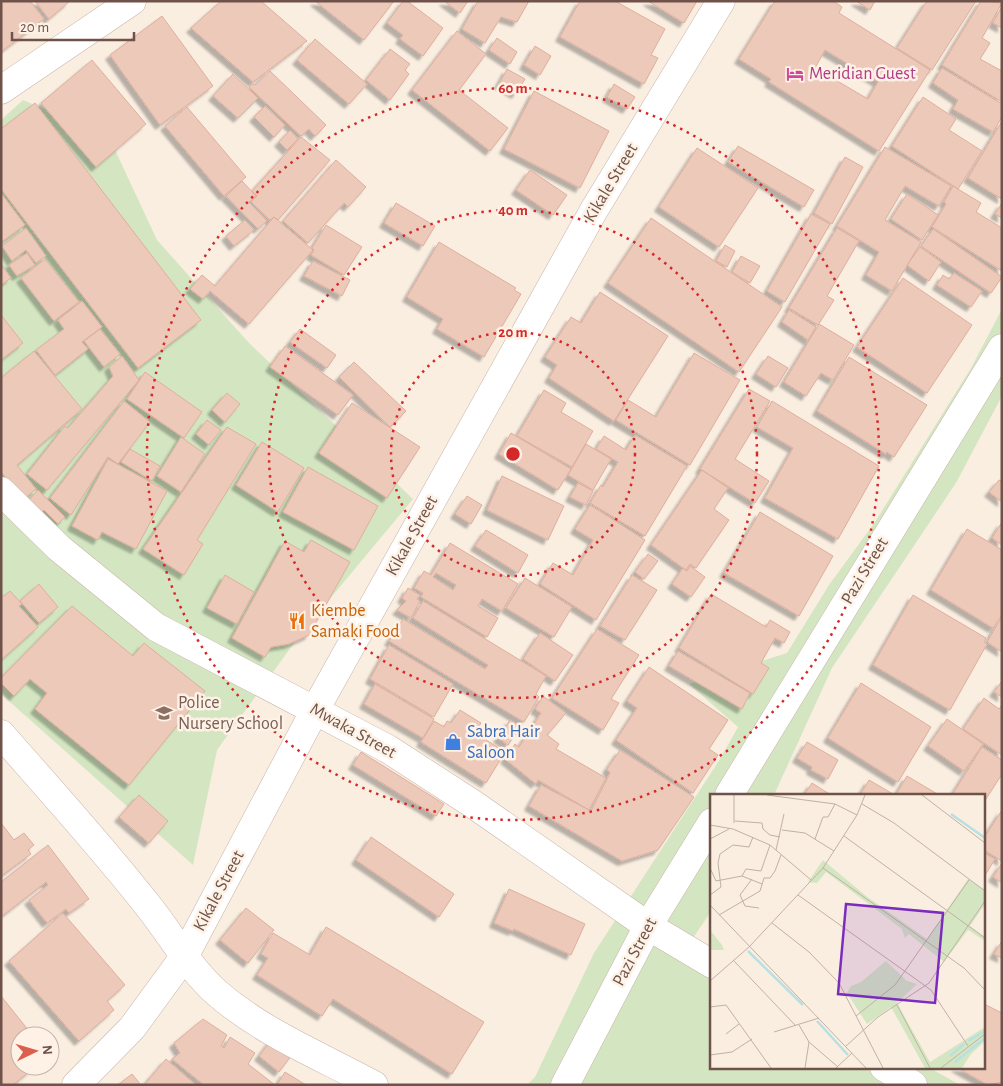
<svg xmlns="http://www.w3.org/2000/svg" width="1003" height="1086" viewBox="0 0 1003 1086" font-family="'Alegreya Sans',sans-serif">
  <defs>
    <filter id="shadow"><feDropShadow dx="-4.5" dy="4.5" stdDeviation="1" flood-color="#0004"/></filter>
  </defs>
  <rect width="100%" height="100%" fill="#faeee1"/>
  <path fill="#d4e6c1" d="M 23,100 L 109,137 L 157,240 L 249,343 L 413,499 L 299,636 L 217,750 L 193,865 L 1,694 L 1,120 Z
    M 1002,309 L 1002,396 L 956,483 L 832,668 L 774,795 L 712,795 L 712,910 L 693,938 L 712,949 L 712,1067 L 928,1067 L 960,1085 L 527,1085 L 535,1077 L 594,953 L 720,759 L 738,727 L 689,684 L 787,653 L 829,585 L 875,522 L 971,368 Z"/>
  <path fill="#edc9ba" stroke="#dfae9c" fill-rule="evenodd" filter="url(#shadow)" d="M 1,1 L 30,1 L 44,19 L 1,52 Z
    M 35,1 L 70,1 L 49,19 Z
    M 221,1 L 261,1 L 307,41 L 253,82 L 191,28 Z
    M 315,1 L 394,1 L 364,40 Z
    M 403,1 L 407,1 L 443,28 L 423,56 L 400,39 L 403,35 L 387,23 Z
    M 444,1 L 468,1 L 460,13 Z
    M 478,1 L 529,1 L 517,22 L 501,17 L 485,43 L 462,29 Z
    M 580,1 L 615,1 L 665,29 L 651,55 L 658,58 L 644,84 L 560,37 Z
    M 648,1 L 697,1 L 684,23 Z
    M 775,1 L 833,1 L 842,7 L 839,13 L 930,70 L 879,151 L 769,82 L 771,79 L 739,59 ZM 825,50 L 878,82 L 868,99 L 815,68 Z
    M 856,1 L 875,1 L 870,10 Z
    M 927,1 L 976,1 L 932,70 L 897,48 Z
    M 981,1 L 1002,3 L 982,38 L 990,43 L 980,59 L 1002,71 L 1002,102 L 942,65 Z
    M 1002,6 L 1002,28 L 993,23 Z
    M 162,16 L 213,86 L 160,125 L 110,55 Z
    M 457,31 L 486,54 L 459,90 L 508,128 L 490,151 L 412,90 Z
    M 497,38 L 517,52 L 510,64 L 489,50 Z
    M 315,39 L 367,84 L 349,104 L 297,60 Z
    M 535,46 L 551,56 L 540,75 L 524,65 Z
    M 390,49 L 410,64 L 405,70 L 409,74 L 390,100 L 366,80 Z
    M 92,60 L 146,124 L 96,167 L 41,103 Z
    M 942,68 L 1002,104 L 1002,117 L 993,132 L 953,109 L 958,100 L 933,83 Z
    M 507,69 L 525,79 L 516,94 L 499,84 Z
    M 270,71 L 326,125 L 315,136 L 309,129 L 301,136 L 249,87 L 252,84 L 255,85 Z
    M 233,74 L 258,98 L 238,118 L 213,96 Z
    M 614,84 L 635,97 L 627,109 L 607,97 Z
    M 534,91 L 609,131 L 580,188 L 504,149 Z
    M 923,97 L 956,119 L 949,130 L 982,151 L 958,189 L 892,146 Z
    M 35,103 L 201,320 L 138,368 L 1,189 L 1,129 Z
    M 265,106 L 285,125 L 274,137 L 254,117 Z
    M 187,107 L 246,177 L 224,196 L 165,126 Z
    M 1002,121 L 1002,199 L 968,178 Z
    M 290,130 L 298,139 L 287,150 L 279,142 Z
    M 301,137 L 330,160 L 278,220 L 274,217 L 270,220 L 251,202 L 257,196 L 252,191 Z
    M 738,146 L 814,190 L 804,207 L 728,162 Z
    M 885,147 L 951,186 L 939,206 L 905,186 L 885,220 L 921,242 L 892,291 L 866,275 L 879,252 L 837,226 Z
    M 697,148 L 758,188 L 719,247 L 659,207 Z
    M 845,157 L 863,167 L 832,224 L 814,213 Z
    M 336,160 L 366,187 L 348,207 L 344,203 L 308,243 L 283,221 Z
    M 530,170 L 567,195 L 553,215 L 516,190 Z
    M 242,181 L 256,196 L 249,202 L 267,221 L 258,229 L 226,196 Z
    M 953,186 L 981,203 L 976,212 L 1002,228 L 1002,271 L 932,227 L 946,204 L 944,202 Z
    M 1,193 L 25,225 L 3,241 L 1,238 Z
    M 907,194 L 938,215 L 922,240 L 891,219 Z
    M 396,203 L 435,226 L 423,246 L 384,223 Z
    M 1002,203 L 1002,218 L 995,214 Z
    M 811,214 L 830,224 L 785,302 L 767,291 Z
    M 274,217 L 313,250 L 249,324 L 210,291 L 203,299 L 190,289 L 202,275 L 215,286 Z
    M 651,218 L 782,307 L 739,372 L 608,283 Z
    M 245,220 L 254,230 L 234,246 L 226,236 Z
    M 326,225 L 362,247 L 344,275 L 311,255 L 314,250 L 312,248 Z
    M 26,228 L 46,256 L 36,263 L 26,250 L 12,261 L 2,246 Z
    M 837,228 L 859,241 L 827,296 L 834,300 L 818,325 L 789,308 Z
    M 933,229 L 1002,277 L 991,293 L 921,246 Z
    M 439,242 L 516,288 L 514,290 L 521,294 L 484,357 L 437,329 L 443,319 L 407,297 Z
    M 725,245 L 735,251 L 727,267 L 716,261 Z
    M 920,247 L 941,262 L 929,281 L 907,265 Z
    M 27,253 L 35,265 L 17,276 L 9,265 Z
    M 741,256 L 760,266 L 750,283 L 732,272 Z
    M 45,259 L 79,302 L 54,321 L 21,278 Z
    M 313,261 L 350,280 L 342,296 L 304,276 Z
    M 1,264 L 11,278 L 1,285 Z
    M 954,273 L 982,291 L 971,307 L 937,285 L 943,275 L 949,279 Z
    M 903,278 L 972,325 L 927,393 L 857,347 Z
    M 600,292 L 668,336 L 614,421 L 549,378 L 557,365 L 545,357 L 571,317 L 581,323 Z
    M 82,301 L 102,327 L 82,342 L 88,349 L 55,375 L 36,350 L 64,329 L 58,320 Z
    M 789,310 L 816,327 L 808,340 L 782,322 Z
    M 1,315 L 23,343 L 1,360 Z
    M 819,324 L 854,345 L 833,380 L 821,373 L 806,396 L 784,382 Z
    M 100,329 L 120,354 L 104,367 L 84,341 Z
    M 300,329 L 336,355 L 327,368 L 290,342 Z
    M 285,346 L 353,395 L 338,415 L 270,367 Z
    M 34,351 L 82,409 L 17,465 L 36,489 L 24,499 L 1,472 L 1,378 Z
    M 694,353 L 740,380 L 690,465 L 616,420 L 628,400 L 656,417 Z
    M 122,356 L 139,380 L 47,490 L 27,474 L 65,426 L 68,428 L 113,376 L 109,367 Z
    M 768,356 L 788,368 L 776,387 L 756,374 Z
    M 849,357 L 927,405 L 894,457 L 887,452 L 886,454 L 817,411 Z
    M 354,362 L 406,411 L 390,427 L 339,377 Z
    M 145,372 L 202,412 L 184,438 L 127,399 Z
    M 749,389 L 770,401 L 735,459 L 769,481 L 755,503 L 700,469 Z
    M 544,390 L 566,403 L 561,412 L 593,431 L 572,467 L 517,436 Z
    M 227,393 L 240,404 L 225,422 L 212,410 Z
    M 124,401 L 150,422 L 118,464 L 108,457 L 71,515 L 50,498 Z
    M 772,401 L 879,466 L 838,539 L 765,498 L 793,448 L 757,427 Z
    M 352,403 L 420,447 L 387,498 L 319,453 Z
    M 207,420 L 221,430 L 209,445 L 196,434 Z
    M 227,427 L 256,444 L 197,540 L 203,544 L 184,575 L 143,549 Z
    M 511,433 L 571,469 L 558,490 L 499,454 Z
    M 635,435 L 687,466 L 645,536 L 590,503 L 601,485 L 603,487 L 618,462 L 596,449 L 604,436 L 626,450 Z
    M 181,437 L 205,454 L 181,492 L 157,476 Z
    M 262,442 L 304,468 L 278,512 L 236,485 Z
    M 586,444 L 611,459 L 593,490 L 568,475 Z
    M 130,449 L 160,466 L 152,481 L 121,462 Z
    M 108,459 L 167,491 L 136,549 L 102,532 L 98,540 L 72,526 Z
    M 308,467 L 378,506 L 354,550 L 283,512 Z
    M 702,470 L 728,488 L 714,509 L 729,520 L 696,568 L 690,564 L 686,570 L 651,545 Z
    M 502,476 L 564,506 L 548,540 L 487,510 Z
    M 999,480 L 1002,481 L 1002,502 L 989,492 Z
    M 578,483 L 593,491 L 586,505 L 570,497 Z
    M 38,490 L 65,517 L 58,524 L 44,510 L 39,515 L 27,502 Z
    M 467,496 L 482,505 L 471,524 L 455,514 Z
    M 590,505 L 645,540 L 596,620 L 540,584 L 553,563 L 573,575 L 593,540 L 575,529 Z
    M 760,512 L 833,556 L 799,616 L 724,573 Z
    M 1002,522 L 1002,545 L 992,538 Z
    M 967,529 L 1002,550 L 1002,615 L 993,628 L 931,590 Z
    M 486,530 L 528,555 L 518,573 L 475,546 Z
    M 311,540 L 350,562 L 309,635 L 289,644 L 271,647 L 265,657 L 232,638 L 285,541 L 304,552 Z
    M 450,543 L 518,584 L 502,611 L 482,599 L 478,606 L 498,618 L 487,637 L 421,597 L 423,593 L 414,588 L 424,571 L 431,575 ZM 436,573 L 456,585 L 453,590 L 433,577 Z
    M 648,554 L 658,561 L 644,579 L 635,572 Z
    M 690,566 L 705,577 L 691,597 L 672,584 L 683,568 L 687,571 Z
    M 225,575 L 254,592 L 237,624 L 207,608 Z
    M 632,575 L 657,590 L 625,640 L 600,626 Z
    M 525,578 L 572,607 L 554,637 L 506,608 Z
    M 39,584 L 58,607 L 39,623 L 20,601 Z
    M 408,588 L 420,595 L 417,599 L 420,601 L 411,618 L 397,610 L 406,601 L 402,598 Z
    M 10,591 L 22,604 L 19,606 L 38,627 L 1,660 L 1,598 Z
    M 711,594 L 766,627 L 770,620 L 790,632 L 784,643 L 775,638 L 761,663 L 769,668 L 753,694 L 679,648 Z
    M 913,595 L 986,638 L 984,642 L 987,644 L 950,710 L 873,665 Z
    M 423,601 L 546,676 L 536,694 L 539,697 L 524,722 L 389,641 L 403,619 L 485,669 L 488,665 L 413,618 Z
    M 72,606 L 133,656 L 144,643 L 205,691 L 129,785 L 35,709 L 47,693 L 30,679 L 14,696 L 1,683 L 1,678 Z
    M 1001,618 L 1002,619 L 1002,652 L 987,642 Z
    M 597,629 L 639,655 L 611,699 L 619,703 L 603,730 L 552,698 Z
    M 540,633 L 573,655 L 555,681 L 523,659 Z
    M 389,645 L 453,684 L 434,717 L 370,679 Z
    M 678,651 L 750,693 L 742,709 L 669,666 Z
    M 649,667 L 728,720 L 709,749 L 718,755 L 693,793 L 616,740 L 637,708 L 627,701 Z
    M 1002,681 L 1002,697 L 994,692 Z
    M 861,683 L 931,727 L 898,782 L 828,738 Z
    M 375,684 L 434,719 L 423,738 L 364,704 Z
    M 543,696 L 566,713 L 547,735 L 559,744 L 556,749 L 606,778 L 589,810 L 538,780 L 536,784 L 505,759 L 515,744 L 519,747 L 541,713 L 535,709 Z
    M 984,698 L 999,709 L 1002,705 L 1002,755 L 963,729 Z
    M 460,710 L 481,723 L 475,733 L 505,752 L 486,783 L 421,742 L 434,721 L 444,727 L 447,721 L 451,723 Z
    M 947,719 L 983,744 L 964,771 L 928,746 Z
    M 510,720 L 520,727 L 508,745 L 498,738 Z
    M 807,742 L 838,760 L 828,779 L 811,770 L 812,767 L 797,758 Z
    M 982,747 L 1002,760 L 1002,774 L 984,802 L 984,795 L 952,795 Z
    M 620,750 L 694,797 L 658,850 L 622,861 L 529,806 L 541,785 L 591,811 L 610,773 L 607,769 Z
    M 361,752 L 444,804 L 436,816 L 353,765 Z
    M 907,776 L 939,795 L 896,795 Z
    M 869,780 L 893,794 L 893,795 L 860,795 Z
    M 812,783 L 831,795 L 804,795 Z
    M 139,795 L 168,821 L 149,843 L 119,817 Z
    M 1002,810 L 1002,861 L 984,850 L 984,838 Z
    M 1,823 L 14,840 L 24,833 L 34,845 L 28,850 L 31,854 L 1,876 Z
    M 371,837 L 454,894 L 439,917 L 356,860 Z
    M 48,845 L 89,899 L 69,913 L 66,909 L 47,923 L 29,900 L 48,885 L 46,882 L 1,917 L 1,882 Z
    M 984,853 L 995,859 L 984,877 Z
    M 1002,863 L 1002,883 L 993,877 Z
    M 509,889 L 585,924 L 571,955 L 514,929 L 513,931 L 494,923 Z
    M 246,908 L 274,930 L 248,963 L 220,940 Z
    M 63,913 L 125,985 L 107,1001 L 114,1010 L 79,1041 L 9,961 Z
    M 326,927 L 484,1022 L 452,1074 L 333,999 L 322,1016 L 257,975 L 268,958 L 261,954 L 273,933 L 310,955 Z
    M 1002,941 L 1002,958 L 994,954 Z
    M 1,996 L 33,1036 L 20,1036 L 20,1066 L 36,1066 L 13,1085 L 1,1085 Z
    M 984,1004 L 1002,1013 L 1002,1082 L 988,1085 L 956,1067 L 984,1067 Z
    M 203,1019 L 227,1035 L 221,1046 L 224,1048 L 230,1037 L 255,1053 L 248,1064 L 275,1085 L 204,1085 L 172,1059 L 180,1053 L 174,1043 Z
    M 274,1036 L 294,1052 L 279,1072 L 259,1056 Z
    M 166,1059 L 196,1085 L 144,1085 Z
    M 285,1072 L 306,1085 L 277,1085 Z
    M 132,1074 L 141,1085 L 118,1085 Z"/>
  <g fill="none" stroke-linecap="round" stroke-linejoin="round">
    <g stroke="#c9b4a9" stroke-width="29">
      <path id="minor" d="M 1,90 L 132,1
        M 1,491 L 59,548 L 156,627 L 388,749 L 473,804 L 648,926 L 712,964
        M 1,734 C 51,791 102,847 149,907 C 172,936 189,968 217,993 C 263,1033 321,1056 374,1085
        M 729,795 L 1002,348
        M 884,1067 L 913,1085
        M 76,1085 L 132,1028 L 184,957 L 315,710 L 594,210 L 721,1
        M 565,1085 L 648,926 L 712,822"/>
    </g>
    <use href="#minor" stroke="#fff" stroke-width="28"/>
  </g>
  <g fill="none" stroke="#d62828" stroke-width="2.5" stroke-dasharray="2.5 5">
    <circle cx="513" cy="454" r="122"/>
    <circle cx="513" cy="454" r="244"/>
    <circle cx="513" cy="454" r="366"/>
  </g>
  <defs>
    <g id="hotel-bare" transform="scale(1.35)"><path d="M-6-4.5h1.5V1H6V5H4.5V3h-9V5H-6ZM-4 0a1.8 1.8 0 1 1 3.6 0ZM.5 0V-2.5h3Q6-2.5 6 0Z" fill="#d1479c" stroke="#fef2e6" stroke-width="2.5" paint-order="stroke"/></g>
    <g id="restaurant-bare" transform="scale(1.35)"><path d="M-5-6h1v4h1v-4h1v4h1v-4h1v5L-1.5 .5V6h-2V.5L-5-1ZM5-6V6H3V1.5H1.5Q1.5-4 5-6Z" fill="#e8710a" stroke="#fef2e6" stroke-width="2.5" paint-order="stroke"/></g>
    <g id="school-bare" transform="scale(1.35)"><path d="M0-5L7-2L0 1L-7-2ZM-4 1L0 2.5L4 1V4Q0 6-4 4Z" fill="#8d6e63" stroke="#fef2e6" stroke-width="2.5" paint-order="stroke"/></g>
    <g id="shop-bare" transform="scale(1.35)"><path d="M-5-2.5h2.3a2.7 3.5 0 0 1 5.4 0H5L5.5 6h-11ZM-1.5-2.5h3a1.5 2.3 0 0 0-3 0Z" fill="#3f7fe0" stroke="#fef2e6" stroke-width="2.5" paint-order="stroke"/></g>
  </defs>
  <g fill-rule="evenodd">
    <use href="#hotel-bare" x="795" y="74"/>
    <use href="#restaurant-bare" x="297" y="621"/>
    <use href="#school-bare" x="164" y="713"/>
    <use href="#shop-bare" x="453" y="742"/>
  </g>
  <g text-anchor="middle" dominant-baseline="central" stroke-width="5" stroke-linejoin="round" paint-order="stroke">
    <g font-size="18" fill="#b23c85" stroke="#fef2e6" text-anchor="start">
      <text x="809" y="74">Meridian Guest</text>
    </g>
    <g font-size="18" fill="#6f534a" stroke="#fef2e6">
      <text transform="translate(611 183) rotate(-59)">Kikale Street</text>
      <text transform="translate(412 536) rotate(-61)">Kikale Street</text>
      <text transform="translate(865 571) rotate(-59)">Pazi Street</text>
      <text transform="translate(353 731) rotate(29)">Mwaka Street</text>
      <text transform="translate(219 891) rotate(-62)">Kikale Street</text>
      <text transform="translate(635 952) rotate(-62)">Pazi Street</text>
    </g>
    <g font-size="18" fill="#c56008" stroke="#fef2e6" text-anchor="start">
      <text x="311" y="611">Kiembe<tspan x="311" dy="21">Samaki Food</tspan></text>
    </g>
    <g font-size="18" fill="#785e54" stroke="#fef2e6" text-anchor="start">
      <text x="178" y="703">Police<tspan x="178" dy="21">Nursery School</tspan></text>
    </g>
    <g font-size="18" fill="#366cbe" stroke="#fef2e6" text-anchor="start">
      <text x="467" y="732">Sabra Hair<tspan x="467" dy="21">Saloon</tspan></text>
    </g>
  </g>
  <g transform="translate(710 794)">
    <rect width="275" height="275" fill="#faeee1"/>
    <path d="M 113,66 L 156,102 L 217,145 L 258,85 L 275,96 L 275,110 L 260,132 L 275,143 L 275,147 L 258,136 L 234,168 L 199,140 L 195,144 L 192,135 L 116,78 L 107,89 L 98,88 ZM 0,136 L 12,151 L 14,156 L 0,156 ZM 176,167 L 197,187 L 207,190 L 187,209 L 220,268 L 275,233 L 275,247 L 261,260 L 252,274 L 215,274 L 181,213 L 157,230 L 137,199 L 141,192 L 151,188 Z" fill="#d4e6c1"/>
    <path fill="none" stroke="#b7e0e2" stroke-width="2.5" d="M 241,20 L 275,44M 38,157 L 93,211M 107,227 L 138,261M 258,247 L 275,237M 240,262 L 254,250M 245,268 L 275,244"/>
    <path fill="none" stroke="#c2b0a5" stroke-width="1" d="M 24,1 L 24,29M 57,1 L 125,10 L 147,21M 212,1 L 275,49M 152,10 L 184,29 L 275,97M 25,27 L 52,29 L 53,35 L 60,41 L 70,43M 0,31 L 23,35 L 60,51 L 101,86M 72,36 L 95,39 L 124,57M 134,42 L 275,144M 0,45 L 19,35M 105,45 L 113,23 L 118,23 L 125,10M 66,56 L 74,20M 0,74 L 6,87 L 32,82 L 52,90M 113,74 L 254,174 L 275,196M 32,82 L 36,75 L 51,77 L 60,51M 42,85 L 30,101 L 35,112 L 49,114M 0,101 L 11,93 L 8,69 L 10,60 L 23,51 L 39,53 L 43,43M 88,101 L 221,196 L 258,252M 0,111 L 156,274M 9,121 L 50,97 L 54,84 L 60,84 L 65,77 L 71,61M 62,129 L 99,158 L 129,189 L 173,274M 24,167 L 86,232M 0,187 L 39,153 L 113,74 L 147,21 L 155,1M 187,211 L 220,274M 0,213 L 16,211 L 61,274M 146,222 L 185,191 L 259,86M 89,231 L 99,248 L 95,274M 64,238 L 109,224M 16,240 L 29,230M 99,248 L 128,273M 136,252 L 168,223 L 219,189 L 275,107M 0,261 L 22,258 L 42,245M 126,274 L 142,259M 231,274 L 275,240"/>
    <path fill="#7b2cbf" fill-opacity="0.15" stroke="#7b2cbf" stroke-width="2.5" d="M 136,110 L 233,119 L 225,209 L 128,200 Z"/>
    <rect width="275" height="275" fill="none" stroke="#6f534a" stroke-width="2.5"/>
  </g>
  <circle cx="513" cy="454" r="8" fill="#d62828" stroke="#fef2e6" stroke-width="2.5"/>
  <g font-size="15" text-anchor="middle" font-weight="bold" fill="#d62828" stroke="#fef2e6" stroke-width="5" stroke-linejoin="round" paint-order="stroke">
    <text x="513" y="93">60 m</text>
    <text x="513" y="215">40 m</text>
    <text x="513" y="337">20 m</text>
  </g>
  <rect width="1003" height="1086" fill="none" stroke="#6f534a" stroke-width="5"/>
  <g transform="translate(35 1051) rotate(85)"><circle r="24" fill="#fef2e6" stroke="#c5b2a8"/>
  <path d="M0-4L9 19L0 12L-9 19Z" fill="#dc5e4d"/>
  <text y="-8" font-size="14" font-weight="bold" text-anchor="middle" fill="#6f534a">N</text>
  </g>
  <path d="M12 32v8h122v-8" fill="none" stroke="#6f534a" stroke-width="2.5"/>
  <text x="20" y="32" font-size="15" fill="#6f534a" stroke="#fef2e6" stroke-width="4" paint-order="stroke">20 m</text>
</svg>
